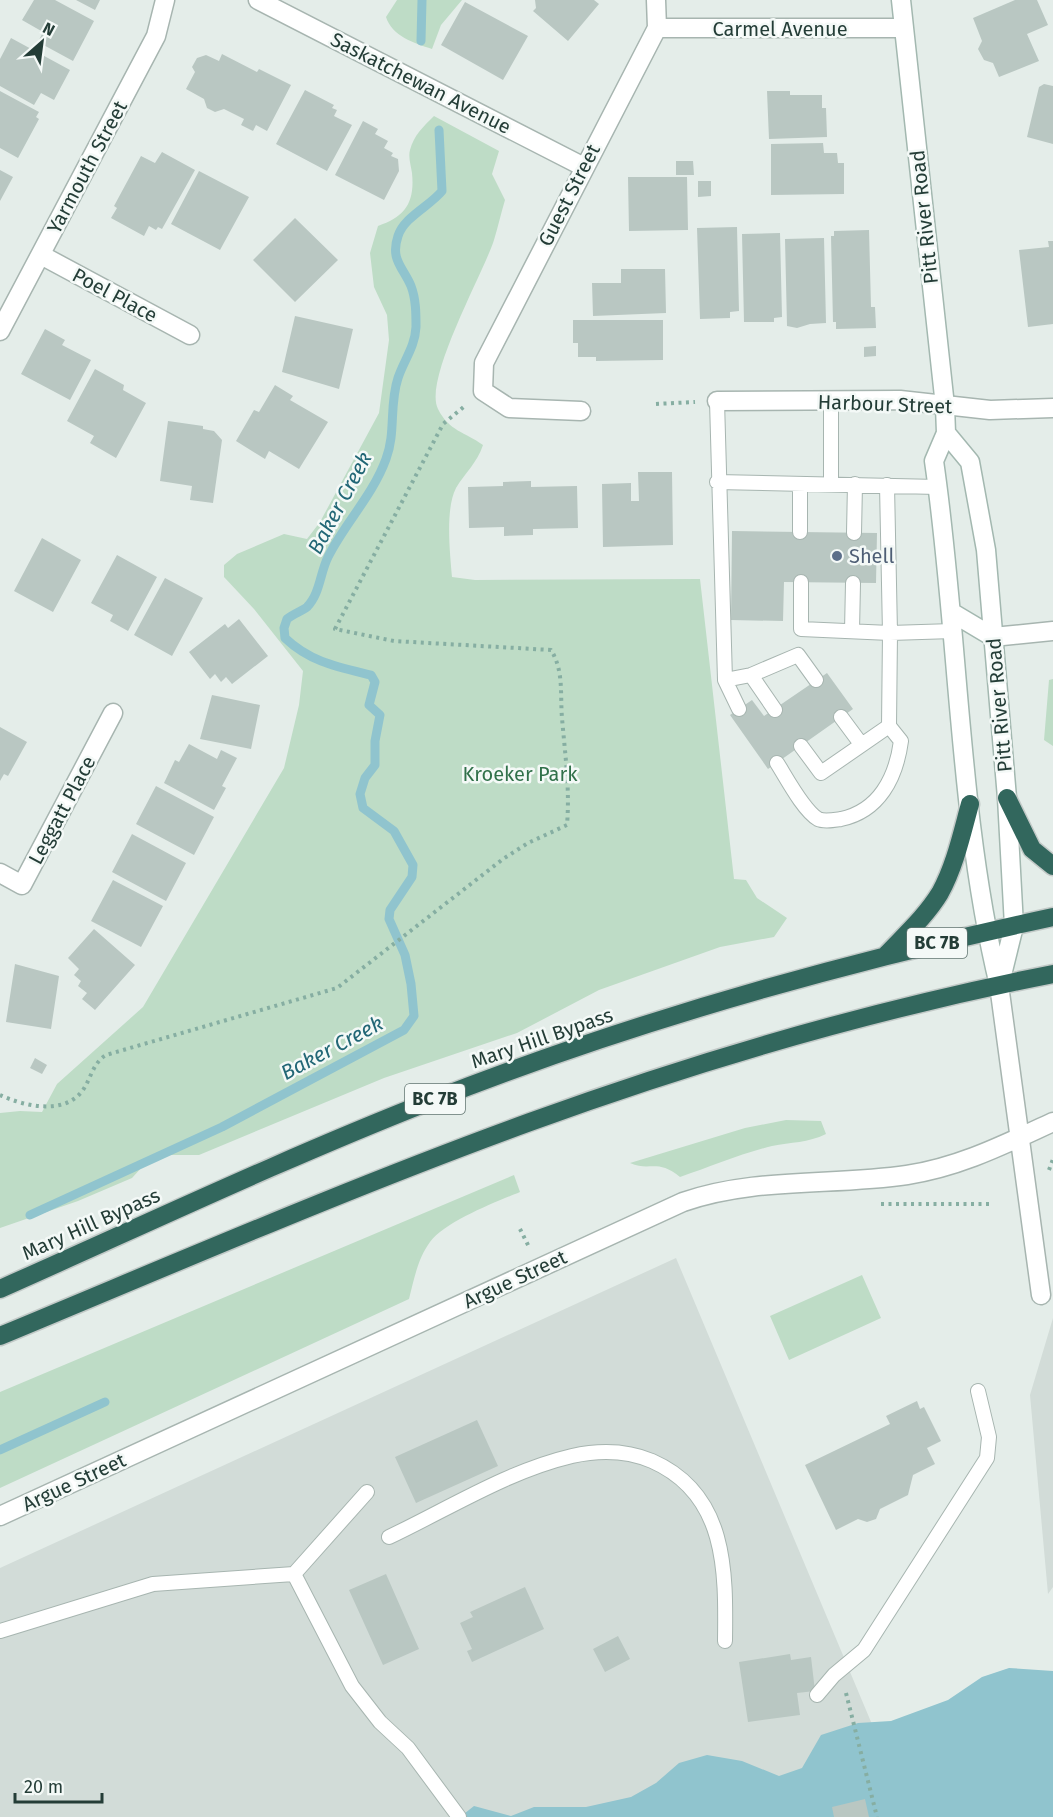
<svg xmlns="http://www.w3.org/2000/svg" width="1053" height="1817" viewBox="0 0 1053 1817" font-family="'Fira Sans',sans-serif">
  <rect width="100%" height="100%" fill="#e4ede9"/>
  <path fill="#d2dcd8" d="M 676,1258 L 911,1817 L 0,1817 L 0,1568 Z
    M 1053,1318 L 1053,1587 L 1048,1594 L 1030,1395 Z"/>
  <path fill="#bedcc6" d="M 397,0 L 462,0 L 441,25 L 432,49 C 414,43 392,36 386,17 Z
    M 434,116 L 499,151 L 492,174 L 505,200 C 501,213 498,227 494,240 C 483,274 423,380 438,409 C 449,431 465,432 483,445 C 477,463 465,473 456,488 C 445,509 450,554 452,577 L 475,580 L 700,579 L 734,879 L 746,880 L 757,898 L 787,918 L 774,937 L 720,947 L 599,990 L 517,1033 L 384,1078 L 199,1155 L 153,1155 L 132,1178 L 78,1201 L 0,1228 L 0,1113 L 20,1111 L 42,1112 L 57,1084 L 143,1007 L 284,768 L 299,705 L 303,671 L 254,609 L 224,577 L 224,565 L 237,554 L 284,534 L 307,539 L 320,522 L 379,413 L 389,340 L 387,315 L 374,287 L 370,253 L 378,226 C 405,217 415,203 412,173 C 411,166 408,157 410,150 C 414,135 423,127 434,116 Z
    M 1053,679 L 1053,746 L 1044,740 L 1049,680 Z
    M 786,1120 L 821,1121 L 826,1134 C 808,1143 791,1142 772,1146 C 740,1154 710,1167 680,1177 C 657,1158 650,1172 630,1163 L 745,1128 Z
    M 514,1175 L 520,1192 C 496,1202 446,1221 430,1242 C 418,1258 414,1279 409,1299 L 0,1488 L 0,1392 Z
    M 862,1275 L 881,1318 L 789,1360 L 770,1316 Z"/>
  <path fill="#90c4ce" d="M 1009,1668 L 1053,1671 L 1053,1817 L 460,1817 L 474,1806 L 511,1816 L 534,1807 L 586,1807 L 631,1797 L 656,1783 L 679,1763 L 707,1755 L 742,1761 L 779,1776 L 802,1768 L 821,1735 L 858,1723 L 891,1721 L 948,1700 L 982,1677 Z"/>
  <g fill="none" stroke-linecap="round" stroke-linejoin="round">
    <path stroke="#90c4ce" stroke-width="9" d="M 421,41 L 422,0
      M 30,1215 L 222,1127 L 404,1030 L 414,1016 L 411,984 L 405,955 L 389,919 L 390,910 L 412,877 L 413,865 L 394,831 L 363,808 L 360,794 L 365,778 L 375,765 L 375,741 L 380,715 L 369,705 L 375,682 L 371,675 C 338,667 310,662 285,638 L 284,628 L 287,619 C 293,614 302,611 307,607 C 320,594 320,573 328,557 C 345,523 373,495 386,459 C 396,433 389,405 398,378 C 404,360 415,347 416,327 C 416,314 416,299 411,286 C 403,267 390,260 398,236 C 404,217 430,206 442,191 L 439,130
      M 0,1450 L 105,1402"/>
  </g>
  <path fill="#b9c7c2" d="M 34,0 L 55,0 L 94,21 L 73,61 L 38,42 L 43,32 L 22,20 Z
    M 76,0 L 100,0 L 95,10 Z
    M 535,0 L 594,0 L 599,4 L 568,41 L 533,11 L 536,8 Z
    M 1015,0 L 1037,0 L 1048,25 L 1027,34 L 1039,61 L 999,77 L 993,63 L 984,60 L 978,49 L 982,41 L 973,18 Z
    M 465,2 L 528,36 L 503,80 L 441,45 Z
    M 11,38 L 70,70 L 54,100 L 41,93 L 34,105 L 0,86 L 0,59 Z
    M 222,54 L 257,72 L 259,69 L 291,85 L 267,131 L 256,125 L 253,131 L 241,125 L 244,119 L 224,109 L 215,112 L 207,108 L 204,99 L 186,89 L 195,72 L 192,67 L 197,58 L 206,55 L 219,61 Z
    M 1044,84 L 1053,86 L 1053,144 L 1027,137 L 1039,87 Z
    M 305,90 L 334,105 L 332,108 L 337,110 L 334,116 L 352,125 L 327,171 L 276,144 Z
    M 0,91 L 39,112 L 36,117 L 39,119 L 18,158 L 0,148 Z
    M 767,91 L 790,91 L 790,95 L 822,95 L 822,108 L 826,108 L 827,137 L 769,139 Z
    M 363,121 L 378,129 L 375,134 L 388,141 L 384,148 L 393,153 L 391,156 L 398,159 L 399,171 L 384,200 L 335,175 Z
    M 823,143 L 824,153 L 837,153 L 838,163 L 844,163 L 844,194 L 771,195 L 771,144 Z
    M 162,152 L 195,170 L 162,229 L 158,227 L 156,230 L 149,226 L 144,236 L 111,218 L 117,208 L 114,206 L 141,156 L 155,163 Z
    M 676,161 L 693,161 L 694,175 L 676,175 Z
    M 0,170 L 13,177 L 0,201 Z
    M 199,171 L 249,197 L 220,250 L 171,224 Z
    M 628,177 L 687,177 L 688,230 L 629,231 Z
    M 698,181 L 711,181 L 711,196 L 698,197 Z
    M 295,218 L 338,260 L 295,302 L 253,260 Z
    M 737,227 L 739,311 L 730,312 L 730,318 L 700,319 L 697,228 Z
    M 869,230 L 871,307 L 875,307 L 876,328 L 836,329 L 836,322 L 833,322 L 831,236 L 834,236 L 834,231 Z
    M 780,233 L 782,317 L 774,318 L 774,322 L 744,322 L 742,234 Z
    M 824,238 L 826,323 L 810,324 L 797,328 L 787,326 L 785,239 Z
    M 1048,241 L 1053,241 L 1053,324 L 1028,327 L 1019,250 L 1049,247 Z
    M 621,269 L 665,269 L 666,313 L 593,316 L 592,283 L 621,283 Z
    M 295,316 L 353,329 L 339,389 L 282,372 Z
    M 573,320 L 663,320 L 663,360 L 596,361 L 596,357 L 578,357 L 578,343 L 573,343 Z
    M 45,329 L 65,340 L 62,345 L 91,360 L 70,400 L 21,374 Z
    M 876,346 L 876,356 L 864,357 L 864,347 Z
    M 95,369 L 124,385 L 123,390 L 146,403 L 116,458 L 90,443 L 94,436 L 67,421 Z
    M 275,385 L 293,396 L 290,400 L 328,422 L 299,469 L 269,451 L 265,459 L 236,441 L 254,410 L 259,412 Z
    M 168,421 L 203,426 L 203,429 L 214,431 L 222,440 L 213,503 L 190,500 L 192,486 L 160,481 Z
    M 638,472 L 672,472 L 673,545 L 603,547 L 602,484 L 631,483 L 631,501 L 639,501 Z
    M 531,481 L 531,487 L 577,486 L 578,528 L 533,529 L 533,535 L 504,536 L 504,527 L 469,528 L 468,487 L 503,486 L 503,482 Z
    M 732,531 L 877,533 L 876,583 L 784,582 L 783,621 L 731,620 Z
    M 42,538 L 81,560 L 53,612 L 14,591 Z
    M 117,555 L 157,577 L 128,631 L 110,621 L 113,615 L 91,603 Z
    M 165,578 L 203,598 L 172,656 L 134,635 Z
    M 239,619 L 268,656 L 232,684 L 226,677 L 221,682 L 215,674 L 210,679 L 189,652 L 225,624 L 228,628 Z
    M 827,673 L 853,709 L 768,769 L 730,715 L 752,700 L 764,716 Z
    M 212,695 L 260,705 L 251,749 L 200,739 Z
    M 0,727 L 27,742 L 8,776 L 4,774 L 0,781 Z
    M 189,744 L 217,759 L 221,750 L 237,758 L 222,786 L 226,788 L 214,810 L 164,783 L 175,760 L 179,762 Z
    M 156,786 L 214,817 L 194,855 L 136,824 Z
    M 132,834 L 186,863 L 166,901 L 112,872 Z
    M 113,880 L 163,906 L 141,947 L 91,921 Z
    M 94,929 L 135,965 L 95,1010 L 82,999 L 87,993 L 78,986 L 81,981 L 74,975 L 79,969 L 68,958 Z
    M 15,964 L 59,976 L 51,1029 L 6,1022 Z
    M 35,1058 L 47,1065 L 42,1074 L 30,1068 Z
    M 917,1401 L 920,1409 L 924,1407 L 941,1441 L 927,1448 L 935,1464 L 913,1475 L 908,1495 L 880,1509 L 876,1519 L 867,1522 L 858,1519 L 836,1530 L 805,1465 L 890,1424 L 886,1416 Z
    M 477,1420 L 498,1466 L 416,1503 L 395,1457 Z
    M 386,1574 L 419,1649 L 383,1665 L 349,1590 Z
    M 525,1587 L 544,1629 L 472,1662 L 467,1651 L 472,1649 L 460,1623 L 473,1617 L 470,1612 Z
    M 618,1636 L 630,1659 L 605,1672 L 593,1649 Z
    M 790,1654 L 791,1660 L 811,1657 L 815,1691 L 797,1693 L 800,1715 L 748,1722 L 739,1662 Z
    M 865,1799 L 869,1817 L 834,1817 L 832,1807 Z"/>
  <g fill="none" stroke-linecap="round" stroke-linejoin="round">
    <g stroke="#a7b5b0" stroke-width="16">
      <path id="lane" d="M 717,401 L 725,680 L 739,709
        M 831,401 L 831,484
        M 717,482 L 938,487
        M 800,532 L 800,484
        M 854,533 L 855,484
        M 801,582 L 801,629 L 890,633 L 887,485
        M 852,631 L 853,583
        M 751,675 L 775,710
        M 725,680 L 751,675 L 798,655 L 816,680
        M 841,717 L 861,744
        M 801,746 L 821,773 L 889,726
        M 777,763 C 786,777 803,810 818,819 C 824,822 834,820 841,819 C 879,811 896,778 901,741 L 889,726 L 890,633 L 953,631
        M 389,1537 C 448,1509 508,1471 572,1456 C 599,1450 626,1450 652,1461 C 727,1494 726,1571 725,1641
        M 294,1574 L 352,1686 L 380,1722 L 408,1748 L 459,1817
        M 0,1631 L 153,1584 L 294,1574 L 367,1492
        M 817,1695 L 834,1675 L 864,1650 L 987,1458 L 989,1437 L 978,1391"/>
    </g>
    <g stroke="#a7b5b0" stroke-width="21">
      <path id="street" d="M 258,0 L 584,167
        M 657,28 L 903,28
        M 41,255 L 190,335
        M 0,331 L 156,36 L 165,0
        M 717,401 L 900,400 L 990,410 L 1053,408
        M 581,411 L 509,408 L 483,391 L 484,363 L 657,28 L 656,0
        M 993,637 L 1053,631
        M 0,873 L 22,885 L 113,713
        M 999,985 L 1041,1295
        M 0,1516 L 683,1202 C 755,1177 832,1186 907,1175 C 960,1167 1005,1144 1053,1122"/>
    </g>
    <g stroke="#a3b8b0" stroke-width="21">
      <path id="secondary" d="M 901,0 L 945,406 L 946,433 L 934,461 C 959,632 958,817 999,985
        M 946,433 L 970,462 L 986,550 L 1007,798 L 1014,926 L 1000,983
        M 951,612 L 993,637"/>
    </g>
    <g stroke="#c2c9c7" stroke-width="21">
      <path id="highway" d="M 1007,798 L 1032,849 L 1053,866
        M 887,954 C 905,935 926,916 940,893 C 955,866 962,833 970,804
        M 0,1289 C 142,1226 283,1159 428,1102 C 630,1022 840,963 1053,917
        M 0,1336 C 176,1263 351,1187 530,1122 C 700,1060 876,1009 1053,974"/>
    </g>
    <path stroke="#86aea2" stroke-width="4" stroke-dasharray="3 4.5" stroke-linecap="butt" d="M 656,404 L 695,402
      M 0,1095 C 24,1106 64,1116 83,1090 C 91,1078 93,1063 106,1055 L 337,988 L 503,859 L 528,843 L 567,825 C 570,788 565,754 562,718 C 560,694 564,671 551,650 L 394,641 L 335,629 L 443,424 L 466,405
      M 1049,1170 L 1053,1159
      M 881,1204 L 991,1204
      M 520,1229 L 529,1247
      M 846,1693 L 877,1817"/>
    <use href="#lane" stroke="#fff" stroke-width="14"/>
    <use href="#street" stroke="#fff" stroke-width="18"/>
    <use href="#secondary" stroke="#fff" stroke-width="18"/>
    <use href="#highway" stroke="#32675d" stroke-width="18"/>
  </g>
  <circle fill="#5c6f8a" stroke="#f4f9f7" stroke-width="2" cx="837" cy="556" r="6"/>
  <g text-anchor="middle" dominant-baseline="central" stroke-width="5" stroke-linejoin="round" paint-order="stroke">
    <g fill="#f4f9f7" stroke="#627571" stroke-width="1.5">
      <rect x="907" y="928" width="60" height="30" rx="4.5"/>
      <rect x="405" y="1084" width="60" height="30" rx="4.5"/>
    </g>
    <g font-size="18" font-weight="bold" fill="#243d37">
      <text x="937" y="943">BC 7B</text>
      <text x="435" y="1099">BC 7B</text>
    </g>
    <g font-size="20" fill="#243d37" stroke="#f4f9f7">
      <text x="780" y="29">Carmel Avenue</text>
      <text transform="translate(421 83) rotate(27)">Saskatchewan Avenue</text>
      <text transform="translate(87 167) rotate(-62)">Yarmouth Street</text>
      <text transform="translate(569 195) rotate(-63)">Guest Street</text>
      <text transform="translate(924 217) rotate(-96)">Pitt River Road</text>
      <text transform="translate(115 295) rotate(28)">Poel Place</text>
      <text transform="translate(885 404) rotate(2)">Harbour Street</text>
      <text transform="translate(999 705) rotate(-95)">Pitt River Road</text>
      <text transform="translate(62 810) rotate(-62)">Leggatt Place</text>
      <text transform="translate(542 1038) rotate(-19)">Mary Hill Bypass</text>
      <text transform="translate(91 1224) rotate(-24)">Mary Hill Bypass</text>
      <text transform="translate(515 1279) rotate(-25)">Argue Street</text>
      <text transform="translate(74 1482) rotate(-25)">Argue Street</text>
    </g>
    <g font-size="20" fill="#4e5e75" stroke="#f4f9f7" text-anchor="start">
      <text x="849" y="556">Shell</text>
    </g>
    <g font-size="20" fill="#31714a" stroke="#f4f9f7">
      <text x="520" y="774">Kroeker Park</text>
    </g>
    <g font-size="21" font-style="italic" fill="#226776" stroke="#f4f9f7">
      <text transform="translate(340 503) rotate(-62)">Baker Creek</text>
      <text transform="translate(332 1048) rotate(-28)">Baker Creek</text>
    </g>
  </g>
  <g transform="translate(42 42) rotate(28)" stroke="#f4f9f7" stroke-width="4.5" paint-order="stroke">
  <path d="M0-4.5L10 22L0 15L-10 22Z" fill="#243d37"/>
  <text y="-9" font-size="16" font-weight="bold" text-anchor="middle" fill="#243d37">N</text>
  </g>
  <path d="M15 1793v9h87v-9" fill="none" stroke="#243d37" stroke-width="3"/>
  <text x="24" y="1793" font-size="18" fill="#243d37" stroke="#f4f9f7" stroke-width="4.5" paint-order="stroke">20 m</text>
</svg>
